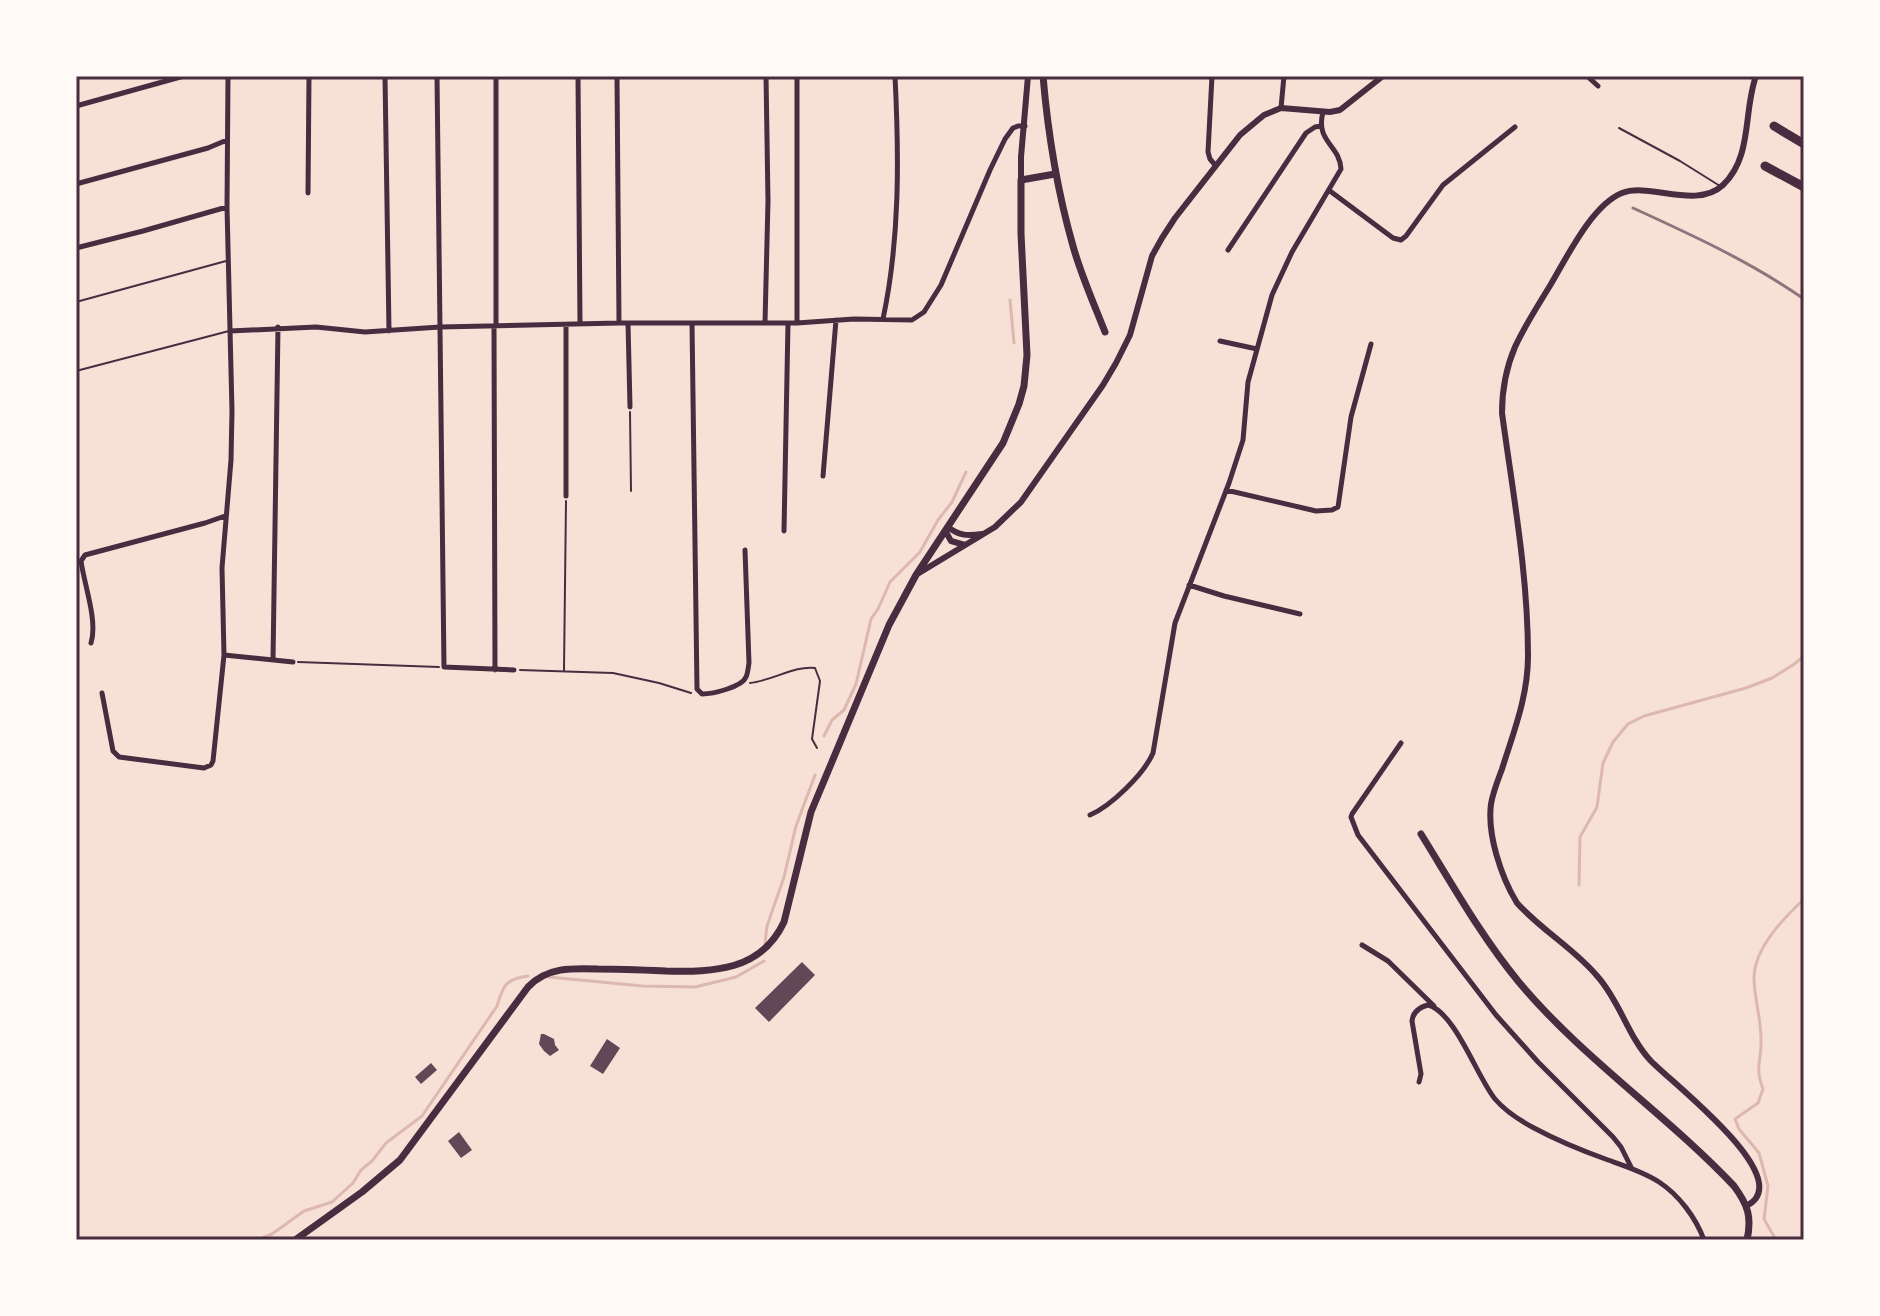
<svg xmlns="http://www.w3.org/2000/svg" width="1880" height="1316" viewBox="0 0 1880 1316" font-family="'Roboto Condensed',sans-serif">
  <rect width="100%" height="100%" fill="#f7e1d7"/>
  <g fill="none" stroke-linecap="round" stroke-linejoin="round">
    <path stroke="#dcb8b0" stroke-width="3" d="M 1010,300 L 1014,343
      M 824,736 L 832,720 L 844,710 L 856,684 L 871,619 L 878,609 L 890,582 L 920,552 L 938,520 L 952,502 L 966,472
      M 1579,885 L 1580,837 L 1597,807 L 1603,763 L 1613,742 L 1628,724 L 1644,716 L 1746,688 L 1772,678 L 1793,665 L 1804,656
      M 765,943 L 767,926 L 784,877 L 796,826 L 815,775
      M 549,977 L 642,986 L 695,987 L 736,977 L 764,961
      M 257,1240 L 272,1234 L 304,1211 L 332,1202 L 353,1183 L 361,1170 L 372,1161 L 386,1143 L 422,1116 L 497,1006 C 503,986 505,979 528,976
      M 1776,1240 L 1764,1219 L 1768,1186 L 1759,1153 L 1739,1129 L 1735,1119 L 1758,1103 L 1763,1089 C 1754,1065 1762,1062 1761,1039 C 1761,1018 1754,998 1754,977 C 1755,947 1784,918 1804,899"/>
  </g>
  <path fill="#644757" d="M 802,962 L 815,975 L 769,1022 L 755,1008 Z
    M 541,1034 L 544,1034 L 554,1039 L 555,1045 L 559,1050 L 550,1056 L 544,1051 L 539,1044 Z
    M 607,1039 L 620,1048 L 603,1074 L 590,1066 Z
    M 431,1063 L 437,1070 L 421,1084 L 415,1077 Z
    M 459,1132 L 472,1150 L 461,1158 L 448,1141 Z"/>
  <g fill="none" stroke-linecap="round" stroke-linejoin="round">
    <path stroke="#4a2c40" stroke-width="2" d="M 630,412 L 631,491
      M 298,662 L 439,667
      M 520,670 L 613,673 L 659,683 L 691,693
      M 564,670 L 566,501
      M 750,683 C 771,681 796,665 815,668 L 820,681 L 812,739 L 817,748"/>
    <path stroke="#4a2c40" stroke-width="2" d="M 1619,128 L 1680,161 L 1720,186
      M 76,302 L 226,261
      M 76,371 L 229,331"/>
    <path stroke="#4a2c40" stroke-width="5" d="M 385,76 L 389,331
      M 437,76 L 444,667 L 514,670
      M 496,76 L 496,326
      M 578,76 L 580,324
      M 617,76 L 619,323
      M 797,76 L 797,323
      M 1212,76 L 1208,152 L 1210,159 L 1216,166
      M 1587,76 L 1598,86
      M 76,106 L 184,76
      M 1281,108 L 1284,76
      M 76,184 L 208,148 L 227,140
      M 1330,191 L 1393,238 L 1401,240 L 1406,236 L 1443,185 L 1515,127
      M 308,193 L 309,76
      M 76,248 L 143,231 L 227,207
      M 1228,250 L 1306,133 L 1315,127 L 1321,126
      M 883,319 C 900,239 899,157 895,76
      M 628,323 L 630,407
      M 692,323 L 697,689 L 702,694 C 713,694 742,687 746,677 C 748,673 748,668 749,663 L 745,550
      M 765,323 L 768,201 L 766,76
      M 566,325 L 566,496
      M 494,327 L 495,670
      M 230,331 L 316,327 L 365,332 L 440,327 L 619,323 L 797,323 L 854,319 L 912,320 L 924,312 L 941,285 L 990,170 L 1005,139 L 1013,128 L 1018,126 L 1025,126
      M 1220,341 L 1257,349
      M 823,476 L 836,320
      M 1226,490 L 1316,511 L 1332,510 L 1338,507 L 1351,417 L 1371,344
      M 784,531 L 788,323
      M 1189,585 L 1224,596 L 1300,614
      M 91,643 C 98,621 84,584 81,561 L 85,555 L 205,523 L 225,516
      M 224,655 L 293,662
      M 273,660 L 278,327
      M 102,693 L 113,751 L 119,757 L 204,768 L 211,765 L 213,761 L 224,655 L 222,568 L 231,460 L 232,411 L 227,207 L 228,76
      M 1401,743 L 1352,814 L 1351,817 L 1358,835 L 1496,1015 L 1538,1062 L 1613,1137 L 1621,1147 L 1632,1169
      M 1090,815 C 1111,806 1144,774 1153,753 L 1175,623 L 1229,483 L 1243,440 L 1248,382 L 1272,295 L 1292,252 L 1341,169 C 1340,145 1315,142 1323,112
      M 1362,945 L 1388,961 L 1434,1006
      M 1419,1082 L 1421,1074 L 1412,1021 C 1413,1012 1420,1007 1428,1005 C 1455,1012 1477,1077 1495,1099 C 1506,1112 1519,1120 1534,1128 C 1558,1141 1583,1151 1608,1160 C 1625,1166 1644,1172 1659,1182 C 1679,1195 1696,1218 1704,1240"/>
    <path stroke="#4a2c40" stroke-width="6" d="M 1021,180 L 1021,157 L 1028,76
      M 948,527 C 959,536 968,536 982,534
      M 946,532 L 951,541 L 965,545
      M 919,573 L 995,527 L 1021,502 L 1103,385 L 1116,363 L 1130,335 L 1152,256 L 1162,238 L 1175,218 L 1240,135 L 1264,115 L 1281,108 L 1330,112 L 1340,110 L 1383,76
      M 1746,1206 C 1801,1180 1669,1081 1650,1060 C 1628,1036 1620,1002 1598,977 C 1575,949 1541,930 1517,903 C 1501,877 1487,834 1491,804 C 1493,792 1498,780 1502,769 C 1514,731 1528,696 1528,656 C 1528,574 1513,494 1502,413 C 1502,390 1506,368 1515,347 C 1525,325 1539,304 1551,284 C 1567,257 1592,205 1622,193 C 1650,182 1696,210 1723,185 C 1753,156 1743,112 1756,76"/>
    <path stroke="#4a2c40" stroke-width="7" d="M 1043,76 C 1048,134 1057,190 1073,246 C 1081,275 1094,304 1105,332
      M 1421,834 C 1452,884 1481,936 1518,981 C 1582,1058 1666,1114 1734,1186 C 1748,1205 1752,1217 1747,1240
      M 295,1240 L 362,1192 L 400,1160 L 528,987 C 547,967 572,968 598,969 C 620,969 643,970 666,971 C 714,972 761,971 784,922 L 811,812 L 889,625 L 916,575 L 1003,443 L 1019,404 L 1024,386 L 1027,355 L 1021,234 L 1021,180 L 1055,174"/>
    <path stroke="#4a2c40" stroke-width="9" d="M 1774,126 L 1804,144
      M 1765,166 L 1804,187"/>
    <path stroke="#8f747c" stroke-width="3" d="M 1633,208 C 1692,235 1751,262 1804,299"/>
  </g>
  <rect width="1880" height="1316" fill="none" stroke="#fffaf5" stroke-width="156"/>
  <rect x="78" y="78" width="1724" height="1160" fill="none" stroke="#4a2c40" stroke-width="3"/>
</svg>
